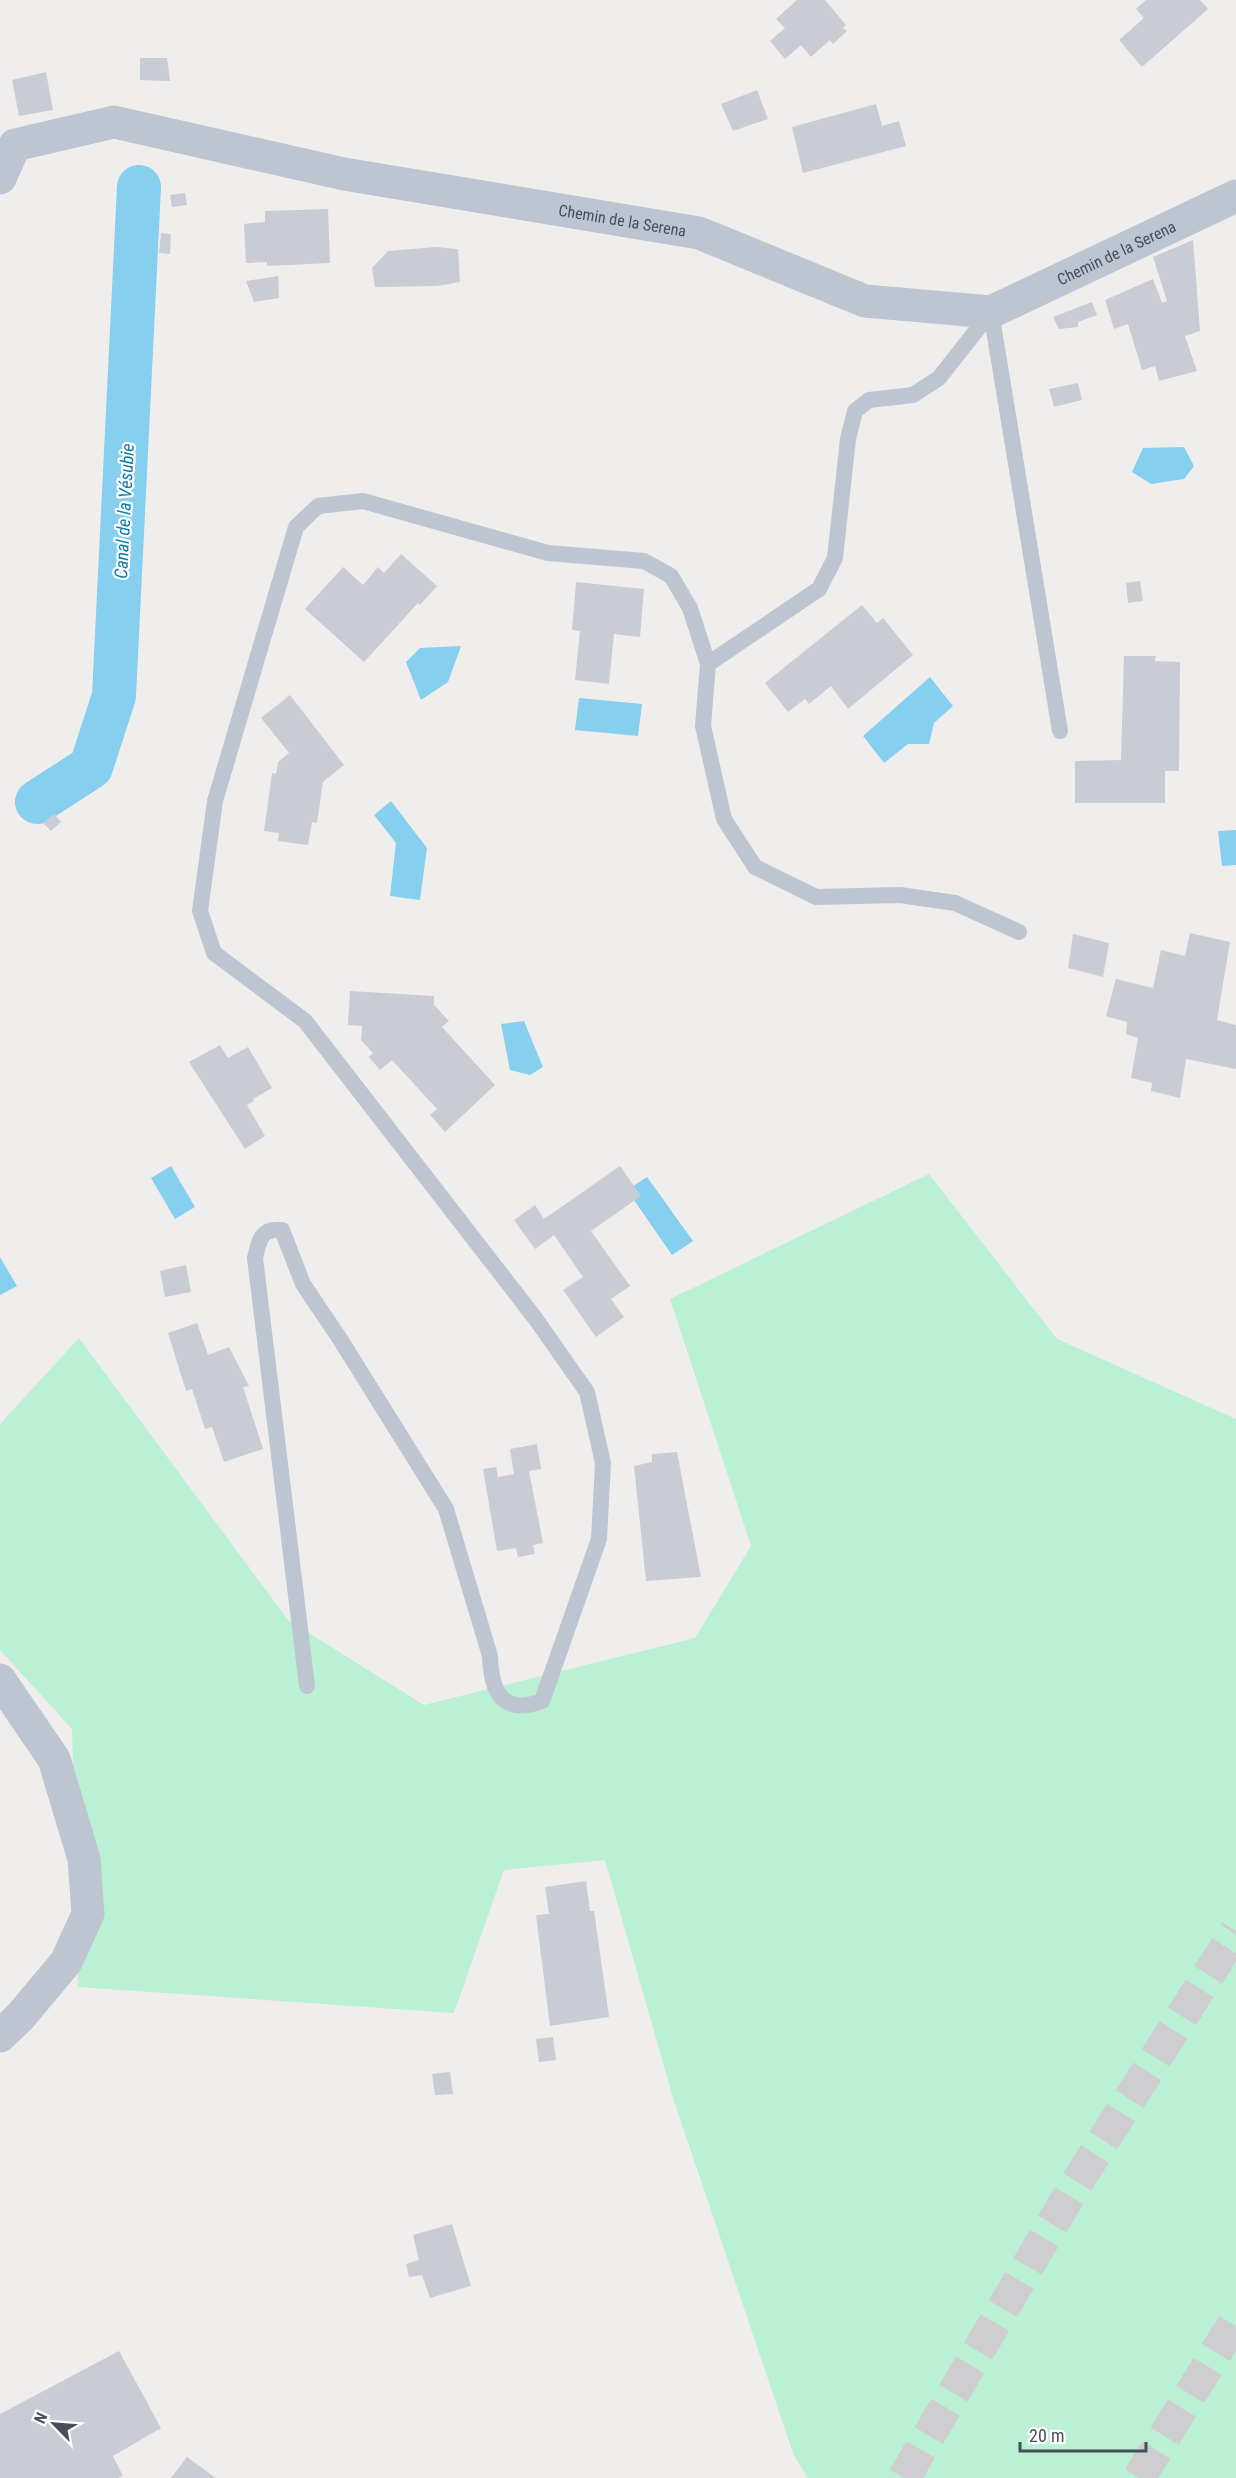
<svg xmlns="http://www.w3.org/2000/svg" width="1236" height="2478" viewBox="0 0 1236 2478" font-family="'Roboto Condensed',sans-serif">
  <rect width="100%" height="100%" fill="#f0eeed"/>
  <path fill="#baf0d4" d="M 929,1174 L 1057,1339 L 1236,1419 L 1236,2478 L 808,2478 L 794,2456 L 673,2098 L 605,1860 L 504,1870 L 454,2013 L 78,1987 L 72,1729 L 0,1650 L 0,1424 L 79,1338 L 288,1620 L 424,1705 L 695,1638 L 751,1546 L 670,1299 Z"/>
  <path fill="#86cfee" d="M 1184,447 L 1194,466 L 1184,479 L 1151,484 L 1132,472 L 1143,448 Z
    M 461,646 L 448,682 L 421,700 L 406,662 L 420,648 Z
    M 930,677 L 953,706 L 934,723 L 929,744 L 908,744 L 884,763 L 863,736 Z
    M 579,698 L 642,704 L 638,736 L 575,730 Z
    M 391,801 L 427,848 L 420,900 L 390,896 L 396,843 L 374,815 Z
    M 1236,830 L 1236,865 L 1222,866 L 1218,831 Z
    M 524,1021 L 543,1067 L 530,1075 L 510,1070 L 501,1024 Z
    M 171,1166 L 195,1207 L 175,1219 L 151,1178 Z
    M 647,1177 L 693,1241 L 672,1255 L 627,1190 Z
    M 0,1257 L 17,1286 L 0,1295 Z"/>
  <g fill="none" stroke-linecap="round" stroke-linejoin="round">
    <path stroke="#86cfee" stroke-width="44" d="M 37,802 L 91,767 L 114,696 L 139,187"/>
  </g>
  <path fill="#c9ccd4" d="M 797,0 L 825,0 L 846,25 L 843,28 L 847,31 L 833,44 L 830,40 L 811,57 L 801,45 L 785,59 L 770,41 L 785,28 L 776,19 Z
    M 1146,0 L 1200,0 L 1208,9 L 1142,67 L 1119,40 L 1144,18 L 1136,9 Z
    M 140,58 L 167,58 L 170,81 L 140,80 Z
    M 46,72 L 53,110 L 19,116 L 12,80 Z
    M 757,90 L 768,119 L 733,131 L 721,104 Z
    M 876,104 L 882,126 L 899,121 L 906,146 L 803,173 L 792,127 Z
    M 185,193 L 187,205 L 172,207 L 170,195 Z
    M 328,209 L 330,263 L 267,266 L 267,262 L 246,263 L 244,224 L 265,222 L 265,211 Z
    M 161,233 L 171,234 L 170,254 L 159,253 Z
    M 1193,240 L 1200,331 L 1185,336 L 1197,371 L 1159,381 L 1155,366 L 1142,370 L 1128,324 L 1114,329 L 1105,300 L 1153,279 L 1162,303 L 1167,301 L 1153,257 Z
    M 436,247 L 458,249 L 460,282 L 437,286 L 375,287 L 372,268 L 388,251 Z
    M 278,276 L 279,298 L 254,302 L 246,281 Z
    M 1092,302 L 1097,315 L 1078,322 L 1078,327 L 1059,329 L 1053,317 Z
    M 1078,383 L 1082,400 L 1054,407 L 1049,389 Z
    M 401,554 L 437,586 L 420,605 L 418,603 L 364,662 L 305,609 L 343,567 L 363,585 L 378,567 L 384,573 Z
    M 1140,581 L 1143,601 L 1128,603 L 1126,583 Z
    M 576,582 L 644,589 L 640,637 L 614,634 L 609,684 L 575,680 L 580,631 L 572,630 Z
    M 862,605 L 877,623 L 883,618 L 913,655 L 848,709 L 831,686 L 809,704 L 805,699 L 788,712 L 765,683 Z
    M 1124,656 L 1156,656 L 1155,661 L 1180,662 L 1179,771 L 1165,771 L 1165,803 L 1075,803 L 1075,761 L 1121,760 Z
    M 290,695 L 344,765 L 323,782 L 317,823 L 312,822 L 308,845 L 278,841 L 279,833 L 264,831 L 272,773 L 276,774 L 278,762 L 289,753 L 261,718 Z
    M 54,814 L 61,822 L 51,831 L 43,823 Z
    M 1190,933 L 1230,942 L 1217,1020 L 1236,1025 L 1236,1069 L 1186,1059 L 1180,1098 L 1151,1091 L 1152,1083 L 1131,1078 L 1138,1038 L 1126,1034 L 1127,1022 L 1106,1016 L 1116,979 L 1153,988 L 1161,950 L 1185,956 Z
    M 1073,934 L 1109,943 L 1103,977 L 1068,968 Z
    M 350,991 L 434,996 L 434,1005 L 449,1021 L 442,1027 L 495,1085 L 445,1132 L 430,1115 L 437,1109 L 392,1060 L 380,1070 L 369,1057 L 373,1053 L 361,1040 L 362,1026 L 348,1025 Z
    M 220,1045 L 228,1058 L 248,1047 L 272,1088 L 253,1099 L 254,1101 L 247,1105 L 265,1136 L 245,1149 L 189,1062 Z
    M 620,1166 L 641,1196 L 591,1231 L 630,1286 L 611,1299 L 624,1317 L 596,1337 L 563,1290 L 583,1277 L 554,1235 L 535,1249 L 514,1220 L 535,1205 L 544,1219 Z
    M 186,1265 L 191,1292 L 165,1297 L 160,1271 Z
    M 197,1323 L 208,1355 L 229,1347 L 249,1386 L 243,1387 L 263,1449 L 224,1462 L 212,1427 L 205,1429 L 192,1389 L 186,1391 L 168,1333 Z
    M 537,1444 L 541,1469 L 529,1471 L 543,1543 L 533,1545 L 535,1554 L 518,1557 L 516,1548 L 497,1551 L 483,1469 L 496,1467 L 498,1477 L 514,1474 L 510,1449 Z
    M 677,1452 L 701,1577 L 646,1581 L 634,1466 L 652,1462 L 652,1454 Z
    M 586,1881 L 590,1911 L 594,1911 L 609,2017 L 550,2026 L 536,1915 L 549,1914 L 545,1887 Z
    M 553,2037 L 556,2060 L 539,2062 L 536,2039 Z
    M 450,2072 L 453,2094 L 435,2095 L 432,2074 Z
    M 452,2224 L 471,2286 L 430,2298 L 422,2275 L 409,2277 L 406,2264 L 419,2260 L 413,2235 Z
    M 119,2351 L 161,2428 L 113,2456 L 123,2476 L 118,2478 L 0,2478 L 0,2414 Z
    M 187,2457 L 216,2478 L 171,2478 Z"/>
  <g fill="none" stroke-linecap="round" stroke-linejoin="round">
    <path stroke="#ceced0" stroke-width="33" stroke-dasharray="33 16" stroke-linecap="butt" d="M 904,2478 L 1074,2187 L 1236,1931
      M 1139,2478 L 1236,2320"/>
    <path stroke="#bdc6d0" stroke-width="16" d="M 991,312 L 939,378 L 913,395 L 869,400 L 855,411 L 848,439 L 835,558 L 819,589 L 708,664 L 703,726 L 724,819 L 755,867 L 816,897 L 900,895 L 955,903 L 1019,932
      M 991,312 L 1060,731
      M 307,1686 L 255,1258 C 259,1240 261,1228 282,1230 L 303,1284 L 340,1339 L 446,1509 L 490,1656 C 491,1691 502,1716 542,1701 L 599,1539 L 603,1463 L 587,1392 L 535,1318 L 305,1021 L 214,953 L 200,911 L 215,801 L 296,527 L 318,506 L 363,501 L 548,553 L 644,561 L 671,576 L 690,608 L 708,664"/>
    <g stroke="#bdc6d0" stroke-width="33">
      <path id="s1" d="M 0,178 L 15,145 L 114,122 L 344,174 L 699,233 L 865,301 L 991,312 L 1236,196"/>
      <path d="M 0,1680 L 54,1759 L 84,1859 L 88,1914 L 66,1962 L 20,2017 L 0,2036"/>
    </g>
  </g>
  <g text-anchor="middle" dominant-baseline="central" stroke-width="4.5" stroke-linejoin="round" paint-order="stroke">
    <g font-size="16" fill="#454f5b" stroke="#fff">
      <text stroke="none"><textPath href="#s1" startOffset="656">Chemin de la Serena</textPath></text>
      <text stroke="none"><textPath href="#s1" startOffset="1178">Chemin de la Serena</textPath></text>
    </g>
    <g font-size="18" font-style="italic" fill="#087aac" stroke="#fff">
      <text transform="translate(124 511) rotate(-87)">Canal de la Vésubie</text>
    </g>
  </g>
  <g transform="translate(54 2424) rotate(295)" stroke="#ffffff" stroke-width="4.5" paint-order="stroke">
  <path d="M0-4.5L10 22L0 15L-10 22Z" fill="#454f5b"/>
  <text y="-9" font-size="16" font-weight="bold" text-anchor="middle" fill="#454f5b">N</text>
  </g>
  <path d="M1020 2442v9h126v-9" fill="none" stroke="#454f5b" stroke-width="3"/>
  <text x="1029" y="2442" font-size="18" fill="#454f5b" stroke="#ffffff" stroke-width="4.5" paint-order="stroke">20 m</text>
</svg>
